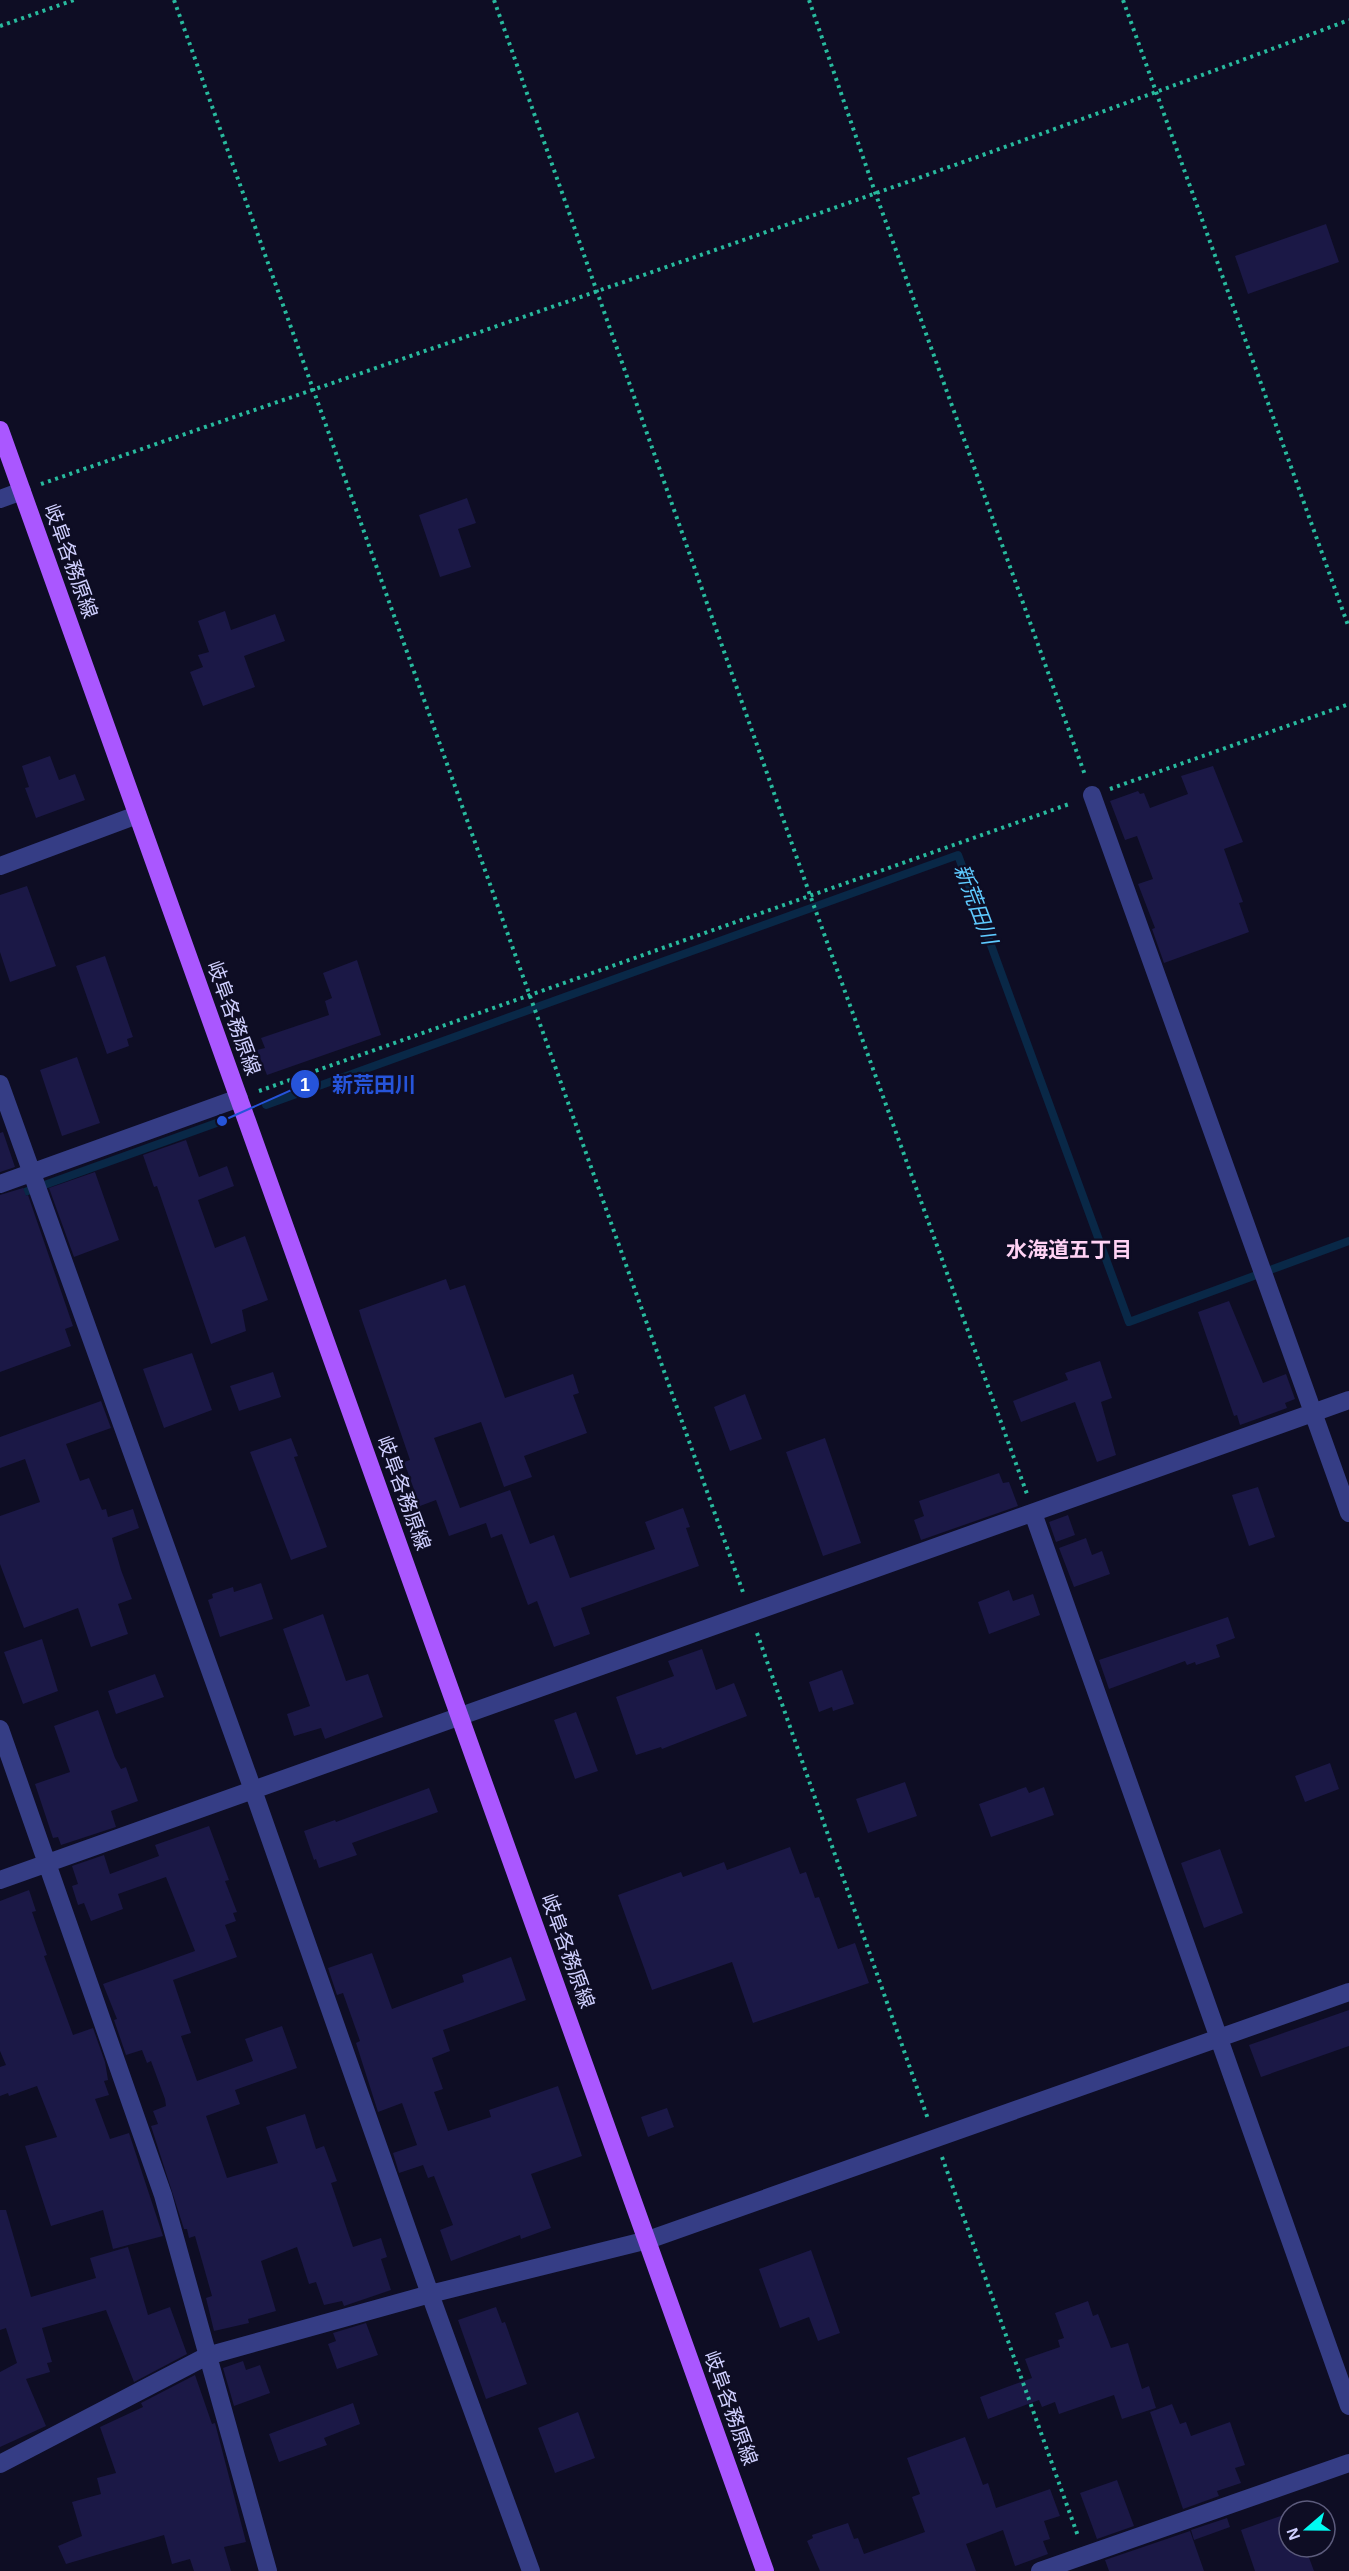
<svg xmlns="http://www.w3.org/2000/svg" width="1349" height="2571" viewBox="0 0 1349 2571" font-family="Helvetica,'Noto Sans JP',sans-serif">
  <rect width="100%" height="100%" fill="#0e0d24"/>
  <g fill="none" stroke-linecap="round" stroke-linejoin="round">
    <path stroke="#092847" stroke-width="8" d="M 266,1105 L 958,855 L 1129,1322 L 1349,1241
      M 0,1201 L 222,1121"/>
  </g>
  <path fill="#1b1846" d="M 1326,224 L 1339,262 L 1248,294 L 1235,256 Z
    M 467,498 L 476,523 L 458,529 L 471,567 L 440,577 L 419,515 Z
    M 225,611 L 231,630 L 275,614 L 285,641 L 244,656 L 255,687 L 203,706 L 190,672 L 203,667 L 198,655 L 209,652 L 198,621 Z
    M 50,756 L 59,780 L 75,774 L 85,800 L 36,818 L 25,788 L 29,787 L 22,766 Z
    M 1213,766 L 1243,842 L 1224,849 L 1243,902 L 1239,903 L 1249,932 L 1164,963 L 1152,929 L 1155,928 L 1138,884 L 1153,879 L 1137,836 L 1125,840 L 1110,801 L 1138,791 L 1140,794 L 1144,793 L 1150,808 L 1188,794 L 1181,776 Z
    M 27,886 L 56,966 L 10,982 L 0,952 L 0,895 Z
    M 105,956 L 133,1037 L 127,1039 L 129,1046 L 107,1054 L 76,966 Z
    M 357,960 L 381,1035 L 267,1075 L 257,1050 L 265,1048 L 261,1038 L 329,1015 L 325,1001 L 332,998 L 323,973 Z
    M 77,1057 L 100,1123 L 62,1136 L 40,1070 Z
    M 3,1132 L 15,1167 L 0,1172 L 0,1133 Z
    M 186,1140 L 199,1177 L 227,1166 L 234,1186 L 198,1200 L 215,1248 L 245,1236 L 268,1300 L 242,1310 L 246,1331 L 211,1344 L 157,1186 L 154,1187 L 143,1155 Z
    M 95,1172 L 119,1240 L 74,1257 L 49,1188 Z
    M 23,1188 L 26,1196 L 28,1195 L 73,1326 L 65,1329 L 71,1346 L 0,1372 L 0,1195 Z
    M 446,1279 L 450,1290 L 465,1285 L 505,1398 L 573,1374 L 579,1393 L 573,1395 L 587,1433 L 524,1456 L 532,1477 L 504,1487 L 481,1422 L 434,1438 L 460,1508 L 510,1490 L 530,1544 L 554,1535 L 570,1578 L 655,1549 L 645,1522 L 683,1508 L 690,1527 L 686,1528 L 699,1566 L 581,1608 L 590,1634 L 554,1647 L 537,1601 L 528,1605 L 502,1534 L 491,1538 L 486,1523 L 449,1536 L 436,1500 L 420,1506 L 404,1462 L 410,1460 L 362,1320 L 359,1310 Z
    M 1229,1301 L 1263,1383 L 1286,1374 L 1295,1399 L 1285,1403 L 1287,1408 L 1240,1425 L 1237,1415 L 1234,1416 L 1198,1312 Z
    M 192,1353 L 212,1410 L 164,1428 L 143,1369 Z
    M 1100,1361 L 1112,1398 L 1101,1402 L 1116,1455 L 1097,1462 L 1075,1402 L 1021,1422 L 1013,1401 L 1068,1380 L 1065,1373 Z
    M 273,1372 L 281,1397 L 239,1411 L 230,1386 Z
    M 745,1394 L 762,1439 L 730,1451 L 714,1407 Z
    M 101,1401 L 111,1428 L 66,1444 L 80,1481 L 89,1478 L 102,1510 L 106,1509 L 108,1517 L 133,1509 L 139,1528 L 112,1538 L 121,1570 L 132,1599 L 118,1604 L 128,1634 L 91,1647 L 78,1608 L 24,1628 L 0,1564 L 0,1516 L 40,1502 L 25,1459 L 0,1468 L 0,1437 Z
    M 291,1438 L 298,1456 L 294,1457 L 327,1547 L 291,1560 L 250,1452 Z
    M 825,1438 L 861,1543 L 823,1556 L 786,1452 Z
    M 999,1473 L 1003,1483 L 1009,1482 L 1018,1506 L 921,1540 L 914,1520 L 924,1516 L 919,1501 Z
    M 1258,1487 L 1275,1537 L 1249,1546 L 1232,1495 Z
    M 1068,1515 L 1075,1535 L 1056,1542 L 1049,1522 Z
    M 1086,1538 L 1092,1555 L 1102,1551 L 1110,1574 L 1074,1587 L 1059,1548 Z
    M 261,1583 L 273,1619 L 220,1637 L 208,1600 L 213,1598 L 212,1594 L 233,1587 L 234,1592 Z
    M 1009,1590 L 1013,1601 L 1033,1594 L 1040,1615 L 989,1634 L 978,1602 Z
    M 323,1614 L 346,1681 L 368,1674 L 383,1717 L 325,1739 L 321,1728 L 294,1736 L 287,1714 L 310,1706 L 283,1629 Z
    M 1228,1617 L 1235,1638 L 1216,1645 L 1220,1657 L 1196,1665 L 1195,1662 L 1187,1665 L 1185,1661 L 1109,1689 L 1099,1660 Z
    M 42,1639 L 58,1691 L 23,1704 L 4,1652 Z
    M 702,1649 L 716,1690 L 734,1683 L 747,1716 L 662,1749 L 661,1747 L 636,1755 L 616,1697 L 674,1676 L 668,1661 Z
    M 842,1670 L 854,1704 L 833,1711 L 832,1707 L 819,1712 L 809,1682 Z
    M 155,1674 L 164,1697 L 116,1714 L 108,1691 Z
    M 98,1710 L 115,1758 L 121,1769 L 126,1767 L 138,1801 L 111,1811 L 116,1827 L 61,1845 L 58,1837 L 53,1838 L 35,1784 L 70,1772 L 54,1726 Z
    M 576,1712 L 598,1771 L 575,1779 L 554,1720 Z
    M 1330,1763 L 1339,1789 L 1305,1802 L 1295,1776 Z
    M 905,1782 L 917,1816 L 868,1833 L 856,1799 Z
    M 1026,1787 L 1029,1793 L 1044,1787 L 1054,1815 L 991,1837 L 979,1804 Z
    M 429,1788 L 438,1812 L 352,1843 L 357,1855 L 319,1868 L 316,1859 L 314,1860 L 304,1831 L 335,1820 L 336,1822 Z
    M 209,1826 L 229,1880 L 225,1881 L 237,1912 L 233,1913 L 236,1921 L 225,1925 L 237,1957 L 173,1980 L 191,2033 L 181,2036 L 197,2081 L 253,2061 L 245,2039 L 282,2026 L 297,2068 L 235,2090 L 240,2104 L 206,2116 L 227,2178 L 278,2163 L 266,2127 L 305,2114 L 316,2149 L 324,2146 L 337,2181 L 331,2183 L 353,2247 L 381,2238 L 387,2257 L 381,2259 L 391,2290 L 344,2306 L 342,2301 L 324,2305 L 316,2282 L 309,2284 L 297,2247 L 261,2261 L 276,2311 L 248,2319 L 249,2323 L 214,2331 L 206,2298 L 212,2296 L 195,2236 L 189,2238 L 187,2229 L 184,2229 L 151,2126 L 158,2124 L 153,2111 L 166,2106 L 165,2099 L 151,2061 L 147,2063 L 142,2050 L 126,2055 L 114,2020 L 117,2019 L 103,1984 L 195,1951 L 166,1877 L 118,1894 L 123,1909 L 91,1921 L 84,1903 L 78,1905 L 72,1886 L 78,1884 L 72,1866 L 104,1855 L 110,1874 L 159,1856 L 155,1845 Z
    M 790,1847 L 800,1874 L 806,1872 L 815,1898 L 819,1897 L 838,1949 L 855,1943 L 869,1983 L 753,2023 L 732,1962 L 652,1990 L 618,1895 L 681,1872 L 683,1877 L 724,1862 L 727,1870 Z
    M 1220,1849 L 1243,1913 L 1204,1928 L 1181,1863 Z
    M 29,1890 L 36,1911 L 32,1912 L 47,1955 L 44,1956 L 73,2035 L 93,2028 L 105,2062 L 108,2080 L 104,2081 L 109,2095 L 95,2099 L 110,2139 L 129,2133 L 163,2236 L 113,2249 L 103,2210 L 51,2226 L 25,2146 L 57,2137 L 37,2086 L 9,2096 L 8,2093 L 0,2096 L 0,2067 L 6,2065 L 0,2051 L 0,1901 Z
    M 372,1953 L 392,2009 L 464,1982 L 462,1975 L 511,1957 L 526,2000 L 443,2030 L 450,2051 L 432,2058 L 443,2089 L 434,2092 L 448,2131 L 491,2117 L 489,2110 L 558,2086 L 582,2156 L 531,2174 L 551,2228 L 521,2239 L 520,2235 L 451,2261 L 440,2230 L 453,2225 L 434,2176 L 428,2178 L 423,2165 L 399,2173 L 393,2153 L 417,2145 L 402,2103 L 378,2112 L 356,2043 L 360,2041 L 343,1993 L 337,1995 L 328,1968 Z
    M 1349,2010 L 1349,2046 L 1261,2077 L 1249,2045 Z
    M 667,2108 L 674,2127 L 648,2137 L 641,2117 Z
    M 0,2210 L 6,2210 L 31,2297 L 96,2278 L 90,2258 L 128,2247 L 148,2315 L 170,2307 L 187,2354 L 134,2382 L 106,2310 L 42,2328 L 52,2362 L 47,2363 L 50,2372 L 26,2379 L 46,2426 L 0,2447 L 0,2372 L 17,2363 L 6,2328 L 0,2330 Z
    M 811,2250 L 840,2333 L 818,2341 L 809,2317 L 780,2328 L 759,2269 Z
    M 1088,2301 L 1093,2316 L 1098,2314 L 1111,2348 L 1128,2343 L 1142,2389 L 1149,2386 L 1156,2408 L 1122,2419 L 1114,2395 L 1059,2414 L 1055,2402 L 1042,2407 L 1039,2400 L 988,2419 L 980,2397 L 1032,2378 L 1025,2359 L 1060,2347 L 1058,2340 L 1064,2338 L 1055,2313 Z
    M 496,2307 L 502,2323 L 505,2322 L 527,2384 L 486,2399 L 458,2320 Z
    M 366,2323 L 378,2355 L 337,2369 L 328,2344 L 336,2341 L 333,2333 Z
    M 243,2361 L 246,2370 L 260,2365 L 270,2393 L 234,2406 L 223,2368 Z
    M 195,2375 L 212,2424 L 215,2423 L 246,2542 L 224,2547 L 231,2571 L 194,2571 L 190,2559 L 172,2564 L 164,2535 L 66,2564 L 58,2546 L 82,2536 L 72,2502 L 101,2494 L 97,2478 L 116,2473 L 100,2427 L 143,2407 L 141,2403 Z
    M 353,2403 L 360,2424 L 324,2438 L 327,2445 L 279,2462 L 269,2434 Z
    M 1172,2404 L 1180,2424 L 1186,2422 L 1191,2436 L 1230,2422 L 1245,2465 L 1235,2468 L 1241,2483 L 1217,2491 L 1219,2496 L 1183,2509 L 1150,2412 Z
    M 578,2412 L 595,2458 L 555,2473 L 538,2428 Z
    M 965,2437 L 983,2485 L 988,2483 L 996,2508 L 1050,2489 L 1060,2516 L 1044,2521 L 1050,2539 L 1043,2541 L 1048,2554 L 1015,2566 L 1003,2530 L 966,2544 L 976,2571 L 820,2571 L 807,2541 L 813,2538 L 812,2535 L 848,2523 L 854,2539 L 858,2538 L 864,2554 L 925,2532 L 912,2497 L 920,2494 L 907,2458 Z
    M 1117,2480 L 1134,2526 L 1097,2539 L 1080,2493 Z
    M 1289,2513 L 1289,2547 L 1305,2547 L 1314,2571 L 1255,2571 L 1241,2530 Z
    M 1227,2518 L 1230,2527 L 1194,2540 L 1191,2530 Z
    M 1190,2531 L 1204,2571 L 1109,2571 L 1105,2560 Z"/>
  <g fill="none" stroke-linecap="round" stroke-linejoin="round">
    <path stroke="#28ba9e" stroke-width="4" stroke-dasharray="3 4.5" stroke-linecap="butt" d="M 174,0 L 744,1595
      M 494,0 L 810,895 L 1027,1494
      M 809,0 L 875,192 L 1085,775
      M 1123,0 L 1349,628
      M 0,26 L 74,0
      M 41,484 C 478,332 916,184 1349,20
      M 1110,789 L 1349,704
      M 259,1091 L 1072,803
      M 757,1633 L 928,2119
      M 942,2157 L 1078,2536"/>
    <path stroke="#353d85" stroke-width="18" d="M 0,499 L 22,491
      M 1092,795 L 1349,1513
      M 0,866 L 137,815
      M 0,1084 L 253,1790 L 430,2294 L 531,2571
      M 0,1184 L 239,1098
      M 1033,1513 L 1349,2406
      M 0,1729 L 163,2195 L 268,2571
      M 0,1880 L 1349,1400
      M 0,2464 L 207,2356 L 430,2294 L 648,2240 L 1349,1992
      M 1040,2571 L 1349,2463"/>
    <path stroke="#aa57ff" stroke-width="18" d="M 0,430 L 765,2571"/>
  </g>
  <g text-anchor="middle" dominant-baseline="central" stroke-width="4.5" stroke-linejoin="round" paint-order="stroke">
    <g font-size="20" fill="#d0d0ff" stroke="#0e0d24">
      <text transform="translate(71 561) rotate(70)">岐阜各務原線</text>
      <text transform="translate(234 1018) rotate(70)">岐阜各務原線</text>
      <text transform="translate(404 1493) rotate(70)">岐阜各務原線</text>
      <text transform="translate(568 1951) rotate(70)">岐阜各務原線</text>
      <text transform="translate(731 2408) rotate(70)">岐阜各務原線</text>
    </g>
    <g font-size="21" font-style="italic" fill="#5ecaff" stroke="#0e0d24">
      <text transform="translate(976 904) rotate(69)">新荒田川</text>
    </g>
    <g font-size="21" font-weight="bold" fill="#ffd2f4" stroke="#0e0d24">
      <text x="1069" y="1249">水海道五丁目</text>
    </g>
  </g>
  <path fill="none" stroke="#2654da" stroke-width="2" d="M222 1121L305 1084"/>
  <g fill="#2654da" stroke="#0e0d24" stroke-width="2">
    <circle cx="222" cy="1121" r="6"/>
    <circle cx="305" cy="1084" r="15"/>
  </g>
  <g font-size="18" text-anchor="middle" font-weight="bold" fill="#fff">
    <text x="305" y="1091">1</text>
  </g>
  <g font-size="21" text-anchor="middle" font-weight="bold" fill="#2654da" stroke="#0e0d24" stroke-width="4.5" stroke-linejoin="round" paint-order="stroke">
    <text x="374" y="1092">新荒田川</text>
  </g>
  <g transform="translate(1307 2529) rotate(250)"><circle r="28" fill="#0e0d24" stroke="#5c5b7c" stroke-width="1.5"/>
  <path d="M0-4.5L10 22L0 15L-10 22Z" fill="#00fbf2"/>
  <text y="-9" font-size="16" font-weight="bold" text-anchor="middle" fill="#d0d0ff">N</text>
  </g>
</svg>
